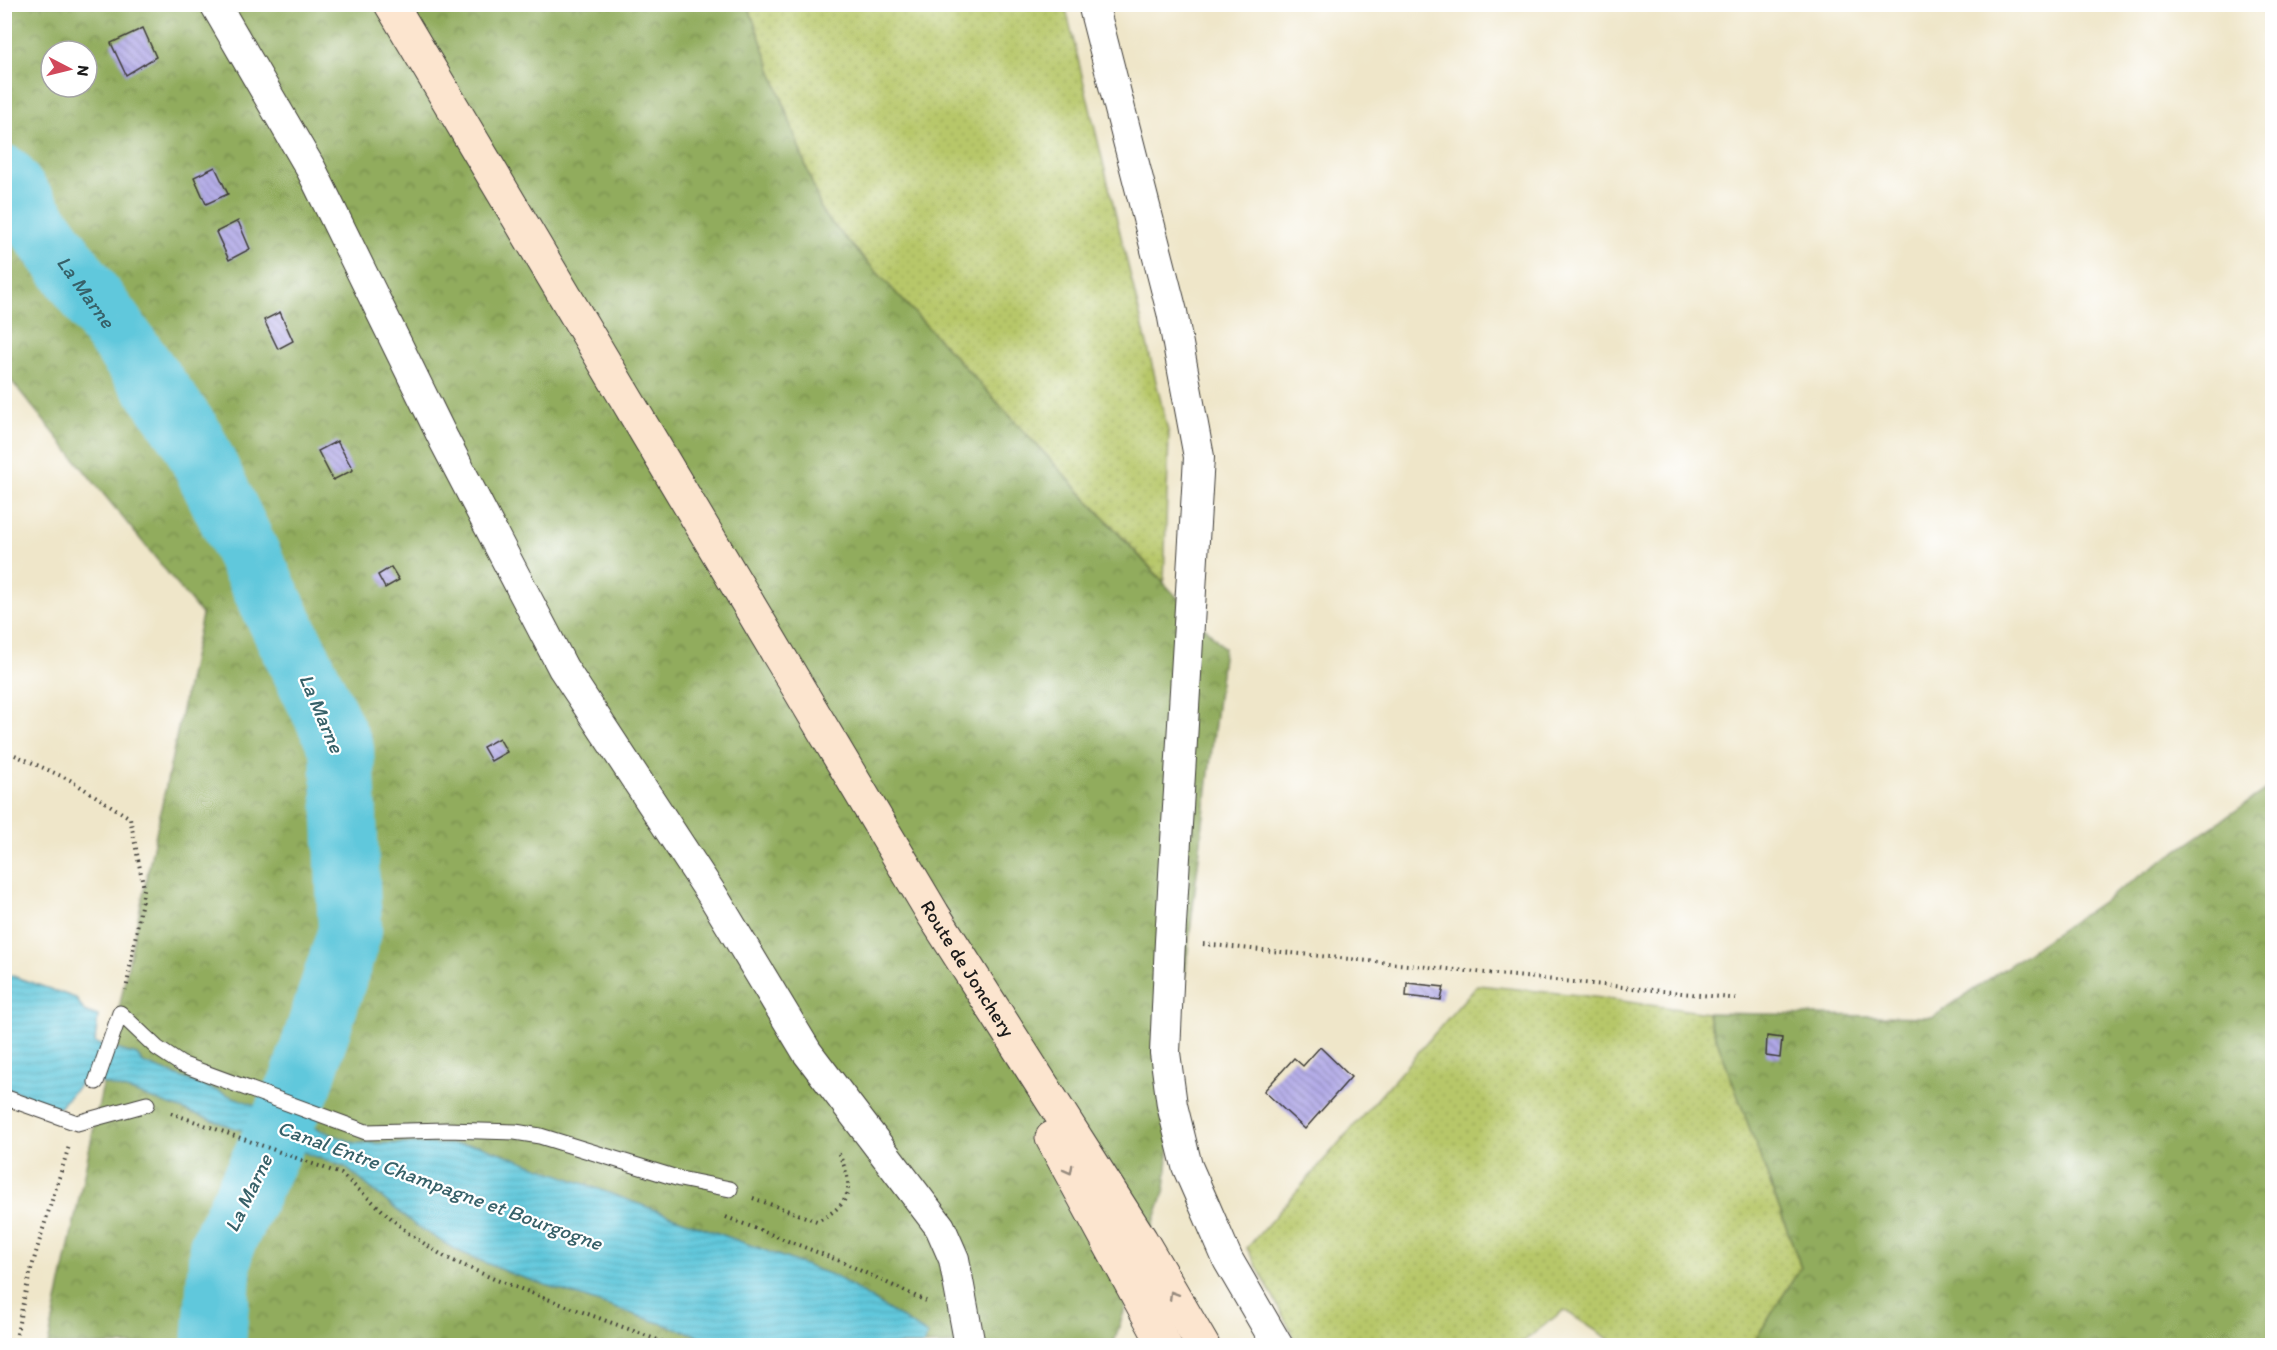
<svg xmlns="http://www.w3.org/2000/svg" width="2277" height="1350" viewBox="0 0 2277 1350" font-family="Itim,sans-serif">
  <defs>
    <pattern id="green-dots" width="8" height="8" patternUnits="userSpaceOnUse" patternTransform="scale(1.5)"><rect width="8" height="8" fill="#b7c769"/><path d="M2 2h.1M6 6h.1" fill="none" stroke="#9daa5a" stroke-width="1.8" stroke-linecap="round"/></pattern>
    <pattern id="forest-crowns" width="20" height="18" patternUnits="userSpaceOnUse" patternTransform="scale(1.5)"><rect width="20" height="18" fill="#91ac5d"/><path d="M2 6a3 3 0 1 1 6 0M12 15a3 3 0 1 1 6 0" fill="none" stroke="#768b4c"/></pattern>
    <pattern id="water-rules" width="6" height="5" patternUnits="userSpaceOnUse" patternTransform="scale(1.5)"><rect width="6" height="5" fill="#60c8dc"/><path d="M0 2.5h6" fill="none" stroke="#53abbc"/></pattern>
    <pattern id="building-back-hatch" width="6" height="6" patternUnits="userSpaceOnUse" patternTransform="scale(1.5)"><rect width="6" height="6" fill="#b0a8e7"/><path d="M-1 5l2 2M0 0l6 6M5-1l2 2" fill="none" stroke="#8e88ba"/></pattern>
  </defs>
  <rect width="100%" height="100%" fill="#fff"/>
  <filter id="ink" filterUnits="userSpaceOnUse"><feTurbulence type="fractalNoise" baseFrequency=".0167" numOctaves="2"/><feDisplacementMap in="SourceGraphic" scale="12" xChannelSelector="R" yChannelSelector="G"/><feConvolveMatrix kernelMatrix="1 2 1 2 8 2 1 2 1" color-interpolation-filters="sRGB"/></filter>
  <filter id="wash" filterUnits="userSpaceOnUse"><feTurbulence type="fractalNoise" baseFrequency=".008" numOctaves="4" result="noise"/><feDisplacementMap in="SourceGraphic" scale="24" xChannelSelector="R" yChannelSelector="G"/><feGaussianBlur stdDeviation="1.35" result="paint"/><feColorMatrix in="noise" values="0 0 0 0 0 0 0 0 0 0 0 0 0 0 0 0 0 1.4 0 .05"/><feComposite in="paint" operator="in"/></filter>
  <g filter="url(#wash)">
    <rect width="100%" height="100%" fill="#efe6c9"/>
    <path fill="url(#green-dots)" stroke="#6a7242" stroke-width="1.5" d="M 748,5 L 1065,5 L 1169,435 L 1164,582 L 823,214 Z
      M 1477,985 L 1579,995 L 1707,1013 L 1801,1267 L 1752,1345 L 1618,1345 L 1564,1310 L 1519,1345 L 1299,1346 L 1247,1248 Z"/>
    <path fill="url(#forest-crowns)" stroke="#56643c" stroke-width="1.5" fill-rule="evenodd" d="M 4,5 L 748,5 L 823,214 L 1224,648 L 1187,957 L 1165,1189 L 1113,1345 L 48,1345 L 202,615 L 5,373 ZM 51,51 L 87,51 L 87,87 L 51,87 Z
      M 2272,786 L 2272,1345 L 1752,1345 L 1801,1267 L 1707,1013 L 1933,1017 Z"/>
    <path fill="url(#water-rules)" stroke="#3e727c" stroke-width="1.5" d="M 4,973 L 76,998 L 84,1011 L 98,1016 L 95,1043 L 137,1055 L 143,1063 L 355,1143 L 479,1145 L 837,1277 L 928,1335 L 923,1345 L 726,1345 L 509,1273 L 456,1250 L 416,1226 L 345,1167 L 133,1092 L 85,1078 L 59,1108 L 5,1088 Z"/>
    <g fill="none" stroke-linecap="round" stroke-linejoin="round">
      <path stroke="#60c8dc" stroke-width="64" id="s1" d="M 4,177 L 191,436 L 342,749 L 350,931 L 301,1083 L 221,1247 L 214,1346"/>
    </g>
    <g id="blocks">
      <path fill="url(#building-back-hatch)" d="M 143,28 L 156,57 L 126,75 L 111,43 Z
        M 215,167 L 228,194 L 206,204 L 194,177 Z
        M 238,221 L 250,249 L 229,260 L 216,232 Z
        M 280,312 L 293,341 L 278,349 L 264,320 Z
        M 337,441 L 353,470 L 333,480 L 318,451 Z
        M 391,567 L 399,580 L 385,588 L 378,575 Z
        M 499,738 L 507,752 L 491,761 L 483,747 Z
        M 1407,983 L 1444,987 L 1441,1000 L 1406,996 Z
        M 1767,1036 L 1782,1038 L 1780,1058 L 1766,1056 Z
        M 1320,1047 L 1351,1077 L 1305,1129 L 1264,1091 L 1294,1058 L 1303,1066 Z"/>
    </g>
  </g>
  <g filter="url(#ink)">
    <use href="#blocks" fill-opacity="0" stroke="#3c3a36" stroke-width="1.5"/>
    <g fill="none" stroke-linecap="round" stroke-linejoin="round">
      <g stroke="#3c3a36" stroke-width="17">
        <path id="service" d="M 96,1082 L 120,1013 L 157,1048 L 181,1064 L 366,1132 L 447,1130 L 515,1132 L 540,1136 L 680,1179 L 730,1189
          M 4,1097 L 77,1123 L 147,1104"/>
      </g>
      <g stroke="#3c3a36" stroke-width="32">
        <path id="minor" d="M 215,4 L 311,169 L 444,440 L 563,668 L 713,896 L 807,1052 L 940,1227 L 954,1259 L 970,1346
          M 1093,4 L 1172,312 L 1199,457 L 1170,941 L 1165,1053 L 1172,1105 L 1187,1166 L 1205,1207 L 1228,1260 L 1278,1346"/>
      </g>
      <g stroke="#3c3a36" stroke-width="35">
        <g id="secondary">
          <path id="s2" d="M 391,4 L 933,914 L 1141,1240 L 1203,1346"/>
          <path d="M 1052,1138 L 1165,1346"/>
        </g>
      </g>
      <path stroke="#3c3a36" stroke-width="4" stroke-dasharray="1.5 4.5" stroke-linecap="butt" d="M 4,750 L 70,780 L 130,818 L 144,889 L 126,990
        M 1203,944 L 1740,999
        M 171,1113 L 341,1174 L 408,1233 L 445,1257 L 494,1279 L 674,1346
        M 753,1198 L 817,1221 C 854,1203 854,1186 838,1152
        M 726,1217 L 840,1261 L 926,1301
        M 15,1346 C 25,1277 49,1212 69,1146"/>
      <use href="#service" stroke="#fff" stroke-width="15"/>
      <use href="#minor" stroke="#fff" stroke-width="30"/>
      <use href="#secondary" stroke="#fce5cf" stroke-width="33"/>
    </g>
    <defs><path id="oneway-chevron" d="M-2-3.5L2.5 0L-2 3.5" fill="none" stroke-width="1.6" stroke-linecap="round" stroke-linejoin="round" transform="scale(1.5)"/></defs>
    <g stroke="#978b7e">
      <use href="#oneway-chevron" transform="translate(1069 1170) rotate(62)"/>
      <use href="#oneway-chevron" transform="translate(1173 1295) rotate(-121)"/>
    </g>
  </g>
  <g text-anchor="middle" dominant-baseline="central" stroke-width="4.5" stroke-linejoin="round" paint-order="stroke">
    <g font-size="20" fill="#1c1c1c" stroke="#fff">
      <text stroke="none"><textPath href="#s2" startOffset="1124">Route de Jonchery</textPath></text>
    </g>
    <g font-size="21" font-style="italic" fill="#376169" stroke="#fff">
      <text stroke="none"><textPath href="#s1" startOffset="141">La Marne</textPath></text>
      <text transform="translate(322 713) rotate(67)">La Marne</text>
      <text transform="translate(440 1185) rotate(20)">Canal Entre Champagne et Bourgogne</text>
      <text transform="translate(248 1193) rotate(-64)">La Marne</text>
    </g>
  </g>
  <rect width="2277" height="1350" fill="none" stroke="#fff" stroke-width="24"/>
  <g transform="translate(69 69) rotate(97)"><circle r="28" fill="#ffffff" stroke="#a4a4a4" stroke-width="1.5"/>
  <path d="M0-4.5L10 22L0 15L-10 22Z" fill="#d1495b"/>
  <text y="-9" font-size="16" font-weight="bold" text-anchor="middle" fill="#1c1c1c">N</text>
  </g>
</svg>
